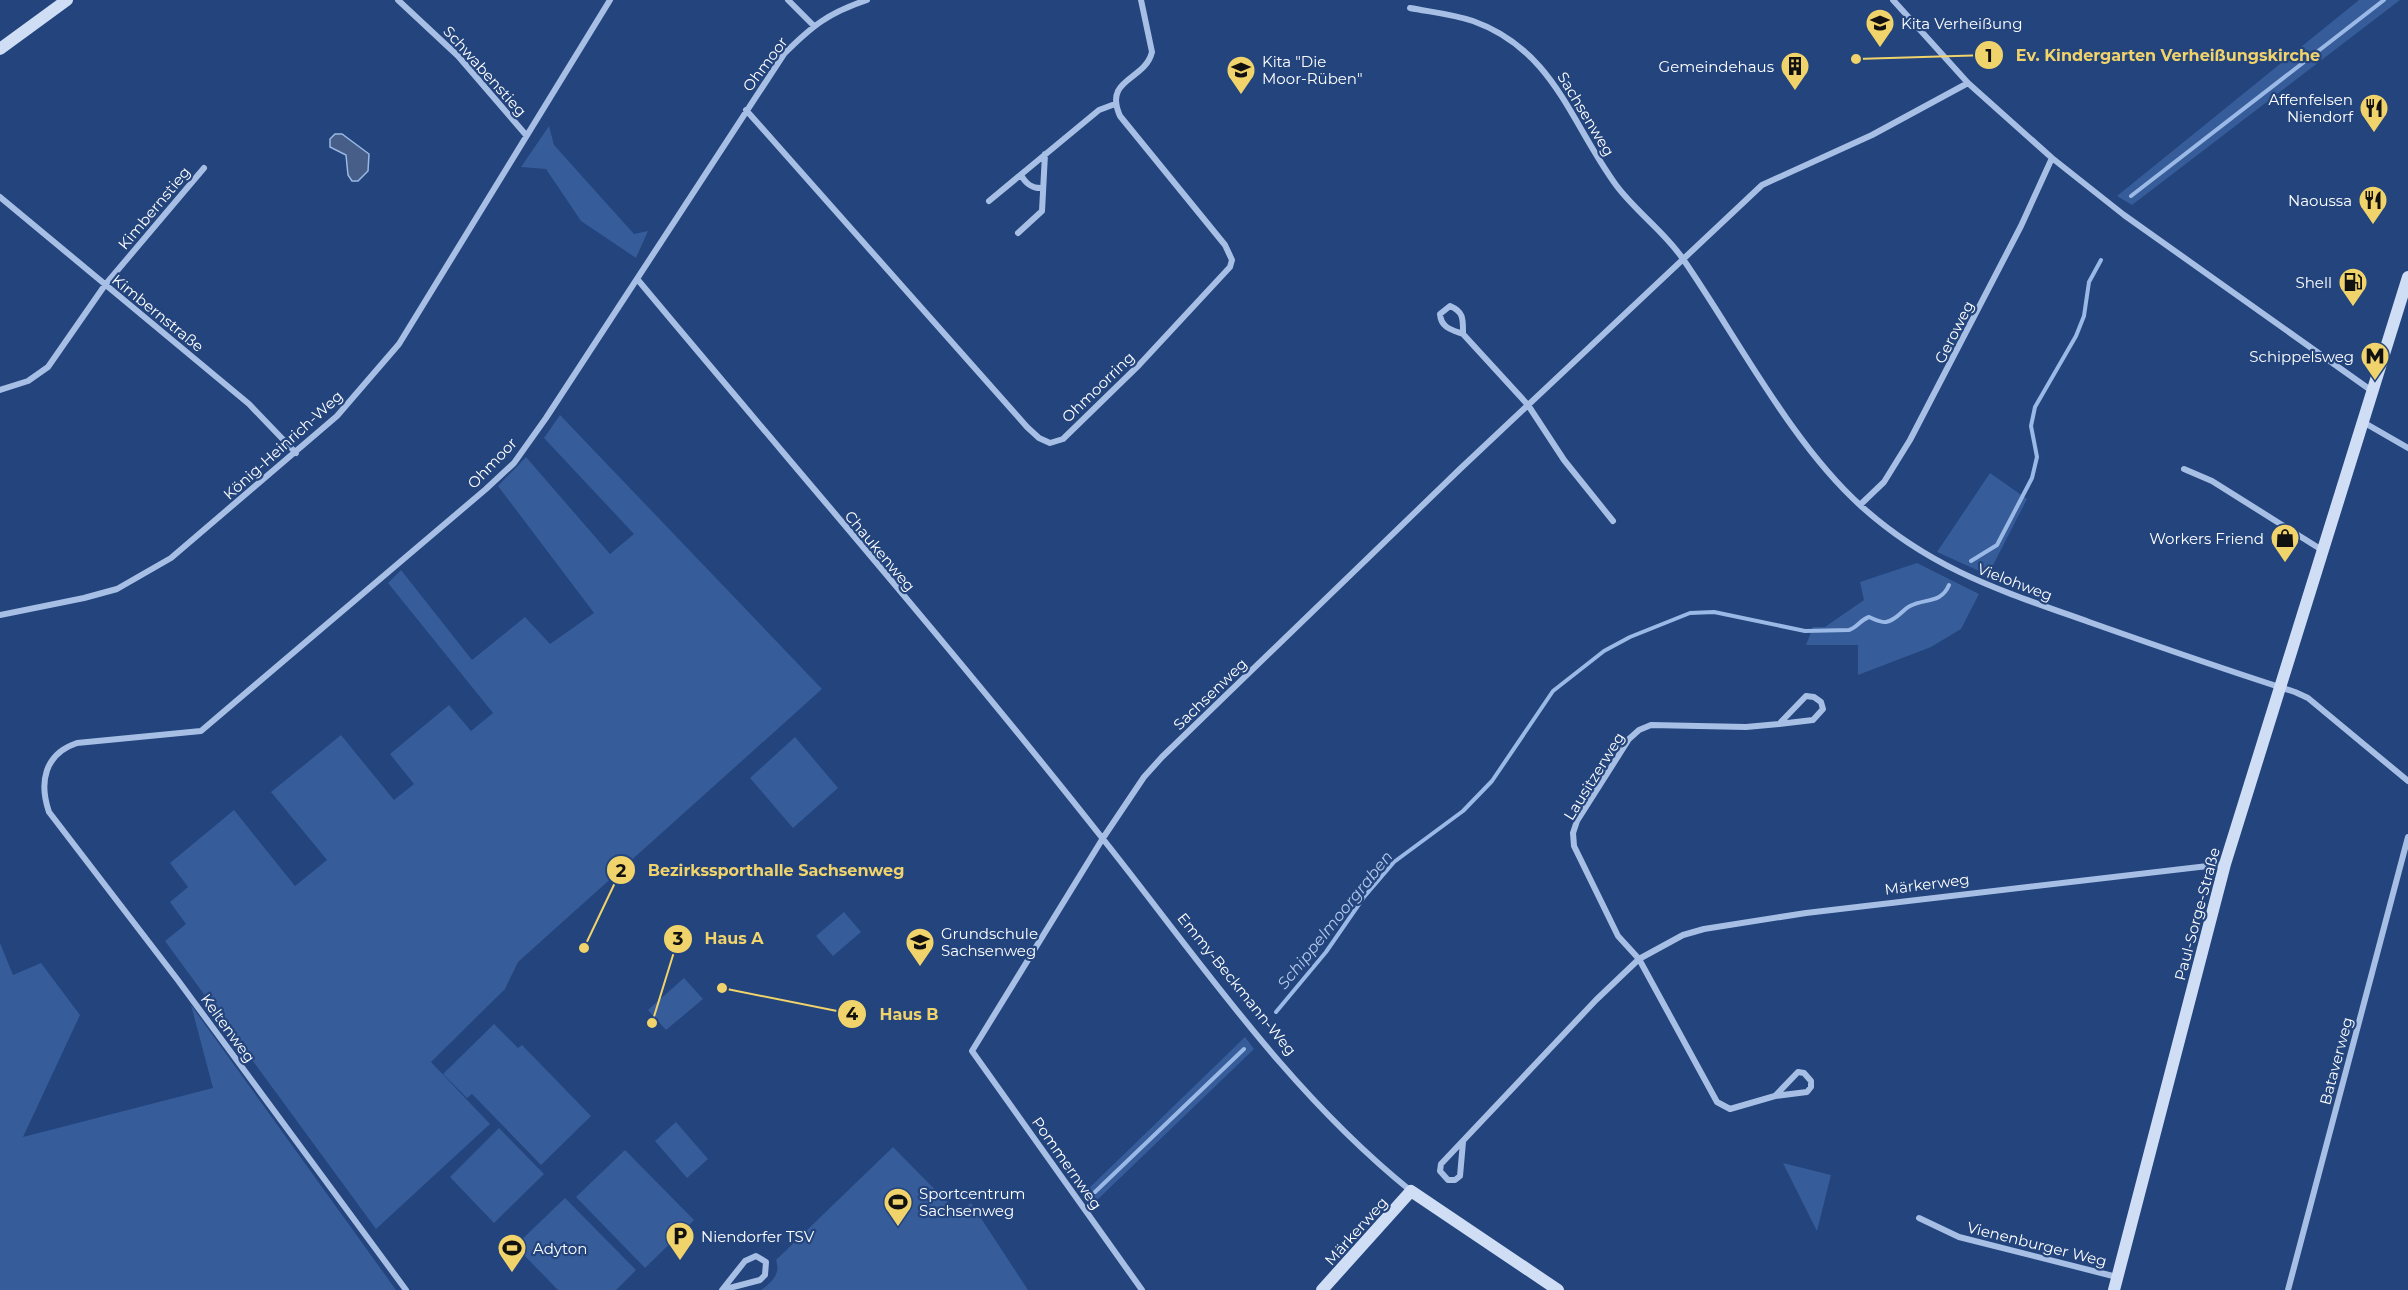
<svg xmlns="http://www.w3.org/2000/svg" width="2408" height="1290" viewBox="0 0 2408 1290" font-family="Montserrat,sans-serif">
  <rect width="100%" height="100%" fill="#23447c"/>
  <path fill="#365c9a" d="M 2359,0 L 2400,0 L 2132,205 L 2117,196 Z
    M 549,126 L 554,145 L 634,234 L 648,231 L 636,258 L 581,221 L 546,169 L 521,167 Z
    M 560,415 L 822,689 L 518,962 L 505,989 L 431,1062 L 490,1124 L 376,1229 L 165,941 L 186,924 L 170,902 L 188,887 L 170,863 L 234,810 L 295,886 L 327,860 L 271,792 L 341,735 L 394,800 L 414,784 L 390,754 L 449,705 L 471,731 L 493,713 L 388,583 L 401,570 L 472,660 L 525,617 L 550,644 L 594,613 L 498,486 L 526,457 L 610,554 L 634,534 L 544,438 Z
    M 1990,473 L 2027,499 L 1988,575 L 1937,552 Z
    M 1917,563 L 1979,594 L 1961,629 L 1931,647 L 1858,675 L 1858,645 L 1806,645 L 1813,627 L 1825,627 L 1864,600 L 1860,582 Z
    M 795,737 L 838,788 L 793,828 L 750,778 Z
    M 844,912 L 861,932 L 833,956 L 816,936 Z
    M 0,943 L 13,975 L 41,963 L 80,1015 L 23,1137 L 213,1088 L 191,1005 L 396,1290 L 0,1290 Z
    M 684,978 L 703,999 L 666,1030 L 648,1010 Z
    M 494,1024 L 518,1048 L 522,1045 L 591,1116 L 541,1165 L 472,1094 L 467,1098 L 443,1074 Z
    M 1245,1037 L 1254,1049 L 1094,1203 L 1085,1192 Z
    M 676,1122 L 708,1159 L 687,1178 L 655,1141 Z
    M 499,1128 L 544,1174 L 494,1223 L 450,1177 Z
    M 893,1147 L 958,1213 L 971,1203 L 1028,1290 L 761,1290 C 772,1282 781,1274 776,1260 Z
    M 625,1150 L 694,1220 L 645,1268 L 576,1197 Z
    M 1783,1163 L 1831,1175 L 1817,1231 Z
    M 565,1198 L 636,1270 L 616,1290 L 558,1290 L 515,1246 Z"/>
  <path fill="#465e88" stroke="#9bb9e6" stroke-width="1.5" d="M 335,134 L 342,134 L 369,154 L 368,171 L 358,181 L 352,181 L 348,175 L 346,155 L 330,147 L 330,139 Z"/>
  <g fill="none" stroke-linecap="round" stroke-linejoin="round">
    <path stroke="#9bb9e6" stroke-width="4" d="M 2131,196 L 2384,0
      M 1971,561 L 1997,545 L 2032,478 L 2037,457 L 2031,426 L 2035,407 L 2076,336 L 2084,316 L 2089,282 L 2101,260
      M 1276,1012 L 1326,952 L 1364,897 L 1394,862 L 1463,811 L 1492,781 L 1553,691 L 1604,651 L 1630,637 L 1690,613 L 1714,612 L 1805,631 L 1849,630 C 1858,627 1860,620 1869,617 C 1874,619 1881,623 1886,622 C 1897,620 1901,611 1910,606 C 1925,598 1941,604 1949,585
      M 1095,1192 L 1244,1049"/>
    <path stroke="#a7bfe5" stroke-width="6" d="M 398,0 L 458,56 L 526,135
      M 788,0 L 813,25
      M 1893,0 L 1968,83 L 2052,158 L 2124,215 L 2372,391
      M 1410,8 C 1431,12 1452,14 1473,21 C 1554,50 1570,122 1616,185 C 1636,212 1664,231 1683,259 C 1737,337 1791,443 1861,506 C 1932,570 2002,591 2089,622 C 2157,646 2226,670 2295,692 L 2308,698 L 2408,781
      M 746,110 L 1027,427 L 1039,438 L 1050,443 L 1063,439 L 1139,365 L 1230,267 L 1232,260 L 1225,245 L 1120,116 C 1103,78 1145,81 1152,52 L 1141,0
      M 1021,175 C 1026,184 1032,189 1043,188
      M 0,197 L 249,404 L 296,453
      M 989,201 L 1099,110 L 1115,104
      M 1018,233 L 1042,211 L 1045,154
      M 638,280 C 793,466 953,649 1103,839 C 1200,961 1288,1092 1411,1191
      M 1463,334 C 1452,330 1441,328 1440,314 L 1450,306 C 1464,312 1463,319 1463,334 L 1528,405 L 1564,460 L 1613,521
      M 0,390 L 28,381 L 48,367 L 105,285 L 204,168
      M 2363,422 L 2408,448
      M 2184,469 L 2212,481 L 2322,550
      M 1860,505 L 1884,482 L 1910,440 L 2021,226 L 2052,158
      M 0,615 L 84,598 L 117,589 L 171,558 L 337,416 L 399,344 L 610,0
      M 1775,1096 L 1798,1072 L 1804,1073 L 1811,1081 L 1811,1087 L 1807,1092 L 1775,1096 L 1730,1109 L 1717,1102 L 1639,959 L 1618,936 L 1574,846 L 1573,833 L 1577,821 L 1629,739 L 1639,730 L 1651,725 L 1746,727 L 1779,724 L 1806,696 L 1814,697 L 1821,702 L 1823,709 L 1813,720 L 1779,724
      M 1463,1142 L 1460,1176 L 1455,1180 L 1448,1180 L 1440,1171 L 1441,1164 L 1596,1000 L 1639,959 L 1683,935 L 1704,929 L 1806,913 L 2225,864
      M 1919,1218 L 1959,1237 L 2117,1277
      M 756,1256 L 766,1262 L 765,1275 L 760,1280 L 722,1290 L 745,1261 Z
      M 406,1290 L 177,979 L 49,812 C 39,783 44,754 77,743 L 201,731 L 486,489 L 514,463 L 546,418 L 784,54 C 812,26 828,13 867,0
      M 1142,1290 L 972,1051 L 1103,838 L 1144,777 L 1162,757 L 1460,469 L 1762,185 L 1872,135 L 1968,83
      M 2288,1290 L 2408,837"/>
    <path stroke="#d0def5" stroke-width="12" d="M 0,49 L 67,0
      M 1322,1290 L 1411,1191 L 1558,1290
      M 2114,1290 L 2225,864 L 2408,277"/>
  </g>
  <defs>
    <g id="school-pin" transform="scale(1.5)"><path d="M0 17L-7.5 6A9.5 9.5 0 1 1 7.5 6Z" fill="#f0d36a" stroke="#23447c"/><path d="M0-5L7-2L0 1L-7-2ZM-4 1L0 2.5L4 1V4Q0 6-4 4Z" fill="#111"/></g>
    <g id="building-pin" transform="scale(1.5)"><path d="M0 17L-7.5 6A9.5 9.5 0 1 1 7.5 6Z" fill="#f0d36a" stroke="#23447c"/><path d="M-4-6H4V6H1V3H-1V6H-4ZM-2.5-4.3h1.7v1.8h-1.7ZM.8-4.3h1.7v1.8H.8ZM-2.5-1h1.7V.8h-1.7ZM.8-1h1.7V.8H.8Z" fill="#111"/></g>
    <g id="restaurant-pin" transform="scale(1.5)"><path d="M0 17L-7.5 6A9.5 9.5 0 1 1 7.5 6Z" fill="#f0d36a" stroke="#23447c"/><path d="M-5-6h1v4h1v-4h1v4h1v-4h1v5L-1.5 .5V6h-2V.5L-5-1ZM5-6V6H3V1.5H1.5Q1.5-4 5-6Z" fill="#111"/></g>
    <g id="fuel-pin" transform="scale(1.5)"><path d="M0 17L-7.5 6A9.5 9.5 0 1 1 7.5 6Z" fill="#f0d36a" stroke="#23447c"/><path d="M-5.5-6h7V0h2V4h1.3V-2.5L3-4.5l.8-.8L6-3V5H2.5V1h-1V6h-7ZM-4.2-4.7v3.2H.2V-4.7Z" fill="#111"/></g>
    <g id="metro-pin" transform="scale(1.5)"><path d="M0 17L-7.5 6A9.5 9.5 0 1 1 7.5 6Z" fill="#f0d36a" stroke="#23447c"/><path d="M-5.5 5V-5H-3L0 0L3-5H5.5V5H3V-.5L0 4L-3-.5V5Z" fill="#111"/></g>
    <g id="shop-pin" transform="scale(1.5)"><path d="M0 17L-7.5 6A9.5 9.5 0 1 1 7.5 6Z" fill="#f0d36a" stroke="#23447c"/><path d="M-5-2.5h2.3a2.7 3.5 0 0 1 5.4 0H5L5.5 6h-11ZM-1.5-2.5h3a1.5 2.3 0 0 0-3 0Z" fill="#111"/></g>
    <g id="stadium-pin" transform="scale(1.5)"><path d="M0 17L-7.5 6A9.5 9.5 0 1 1 7.5 6Z" fill="#f0d36a" stroke="#23447c"/><path d="M0-5a6.5 5 0 1 0 0 10a6.5 5 0 1 0 0-10ZM-3.5-1.8h7v3.6h-7Z" fill="#111"/></g>
    <g id="parking-pin" transform="scale(1.5)"><path d="M0 17L-7.5 6A9.5 9.5 0 1 1 7.5 6Z" fill="#f0d36a" stroke="#23447c"/><path d="M-3.5-5.5H1a3.5 3.5 0 0 1 0 7H-1V5.5H-3.5ZM-1-3.4V-.6H.8a1.4 1.4 0 0 0 0-2.8Z" fill="#111"/></g>
  </defs>
  <g fill-rule="evenodd">
    <use href="#school-pin" x="1880" y="23"/>
    <use href="#building-pin" x="1795" y="66"/>
    <use href="#school-pin" x="1241" y="70"/>
    <use href="#restaurant-pin" x="2374" y="108"/>
    <use href="#restaurant-pin" x="2373" y="200"/>
    <use href="#fuel-pin" x="2353" y="282"/>
    <use href="#metro-pin" x="2375" y="356"/>
    <use href="#shop-pin" x="2285" y="538"/>
    <use href="#school-pin" x="920" y="942"/>
    <use href="#stadium-pin" x="898" y="1202"/>
    <use href="#parking-pin" x="680" y="1236"/>
    <use href="#stadium-pin" x="512" y="1248"/>
  </g>
  <g text-anchor="middle" dominant-baseline="central" stroke-width="4.5" stroke-linejoin="round" paint-order="stroke">
    <g font-size="15" fill="#fff" stroke="#23447c" text-anchor="start">
      <text x="1901" y="23">Kita Verheißung</text>
      <text x="1262" y="61">Kita "Die<tspan x="1262" dy="17">Moor-Rüben"</tspan></text>
      <text x="1774" y="66" text-anchor="end">Gemeindehaus</text>
      <text x="2353" y="99" text-anchor="end">Affenfelsen<tspan x="2353" dy="17">Niendorf</tspan></text>
      <text x="2352" y="200" text-anchor="end">Naoussa</text>
      <text x="2332" y="282" text-anchor="end">Shell</text>
      <text x="2354" y="356" text-anchor="end">Schippelsweg</text>
      <text x="2264" y="538" text-anchor="end">Workers Friend</text>
      <text x="941" y="933">Grundschule<tspan x="941" dy="17">Sachsenweg</tspan></text>
      <text x="919" y="1193">Sportcentrum<tspan x="919" dy="17">Sachsenweg</tspan></text>
      <text x="701" y="1236">Niendorfer TSV</text>
      <text x="533" y="1248">Adyton</text>
    </g>
    <g font-size="15" fill="#fff" stroke="#23447c">
      <text transform="translate(765 64) rotate(-53)">Ohmoor</text>
      <text transform="translate(485 71) rotate(48)">Schwabenstieg</text>
      <text transform="translate(1586 114) rotate(59)">Sachsenweg</text>
      <text transform="translate(154 208) rotate(-50)">Kimbernstieg</text>
      <text transform="translate(158 313) rotate(39)">Kimbernstraße</text>
      <text transform="translate(1954 332) rotate(-63)">Geroweg</text>
      <text transform="translate(1098 387) rotate(-44)">Ohmoorring</text>
      <text transform="translate(283 445) rotate(-42)">König-Heinrich-Weg</text>
      <text transform="translate(492 463) rotate(-46)">Ohmoor</text>
      <text transform="translate(880 551) rotate(50)">Chaukenweg</text>
      <text transform="translate(2015 582) rotate(21)">Vielohweg</text>
      <text transform="translate(1210 694) rotate(-44)">Sachsenweg</text>
      <text transform="translate(1594 776) rotate(-58)">Lausitzerweg</text>
      <text transform="translate(1927 884) rotate(-7)">Märkerweg</text>
      <text transform="translate(2197 914) rotate(-75)">Paul-Sorge-Straße</text>
      <text transform="translate(1237 984) rotate(51)">Emmy-Beckmann-Weg</text>
      <text transform="translate(228 1028) rotate(54)">Keltenweg</text>
      <text transform="translate(2336 1061) rotate(-75)">Bataverweg</text>
      <text transform="translate(1067 1163) rotate(55)">Pommernweg</text>
      <text transform="translate(1356 1231) rotate(-48)">Märkerweg</text>
      <text transform="translate(2037 1244) rotate(14)">Vienenburger Weg</text>
    </g>
    <g font-size="16" font-style="italic" fill="#b2c9ed" stroke="#23447c">
      <text transform="translate(1335 920) rotate(-51)">Schippelmoorgraben</text>
    </g>
  </g>
  <path fill="none" stroke="#f0d36a" stroke-width="2" d="M1856 59L1989 55M584 948L621 870M652 1023L678 939M722 988L852 1014"/>
  <g fill="#f0d36a" stroke="#23447c" stroke-width="2">
    <circle cx="1856" cy="59" r="6"/>
    <circle cx="584" cy="948" r="6"/>
    <circle cx="652" cy="1023" r="6"/>
    <circle cx="722" cy="988" r="6"/>
    <circle cx="1989" cy="55" r="15"/>
    <circle cx="621" cy="870" r="15"/>
    <circle cx="678" cy="939" r="15"/>
    <circle cx="852" cy="1014" r="15"/>
  </g>
  <g font-size="18" text-anchor="middle" font-weight="bold" fill="#111">
    <text x="1989" y="62">1</text>
    <text x="621" y="877">2</text>
    <text x="678" y="945">3</text>
    <text x="852" y="1020">4</text>
  </g>
  <g font-size="16" text-anchor="middle" font-weight="bold" fill="#f0d36a" stroke="#23447c" stroke-width="4.5" stroke-linejoin="round" paint-order="stroke">
    <text x="2168" y="61">Ev. Kindergarten Verheißungskirche</text>
    <text x="776" y="876">Bezirkssporthalle Sachsenweg</text>
    <text x="734" y="944">Haus A</text>
    <text x="909" y="1020">Haus B</text>
  </g>
</svg>
